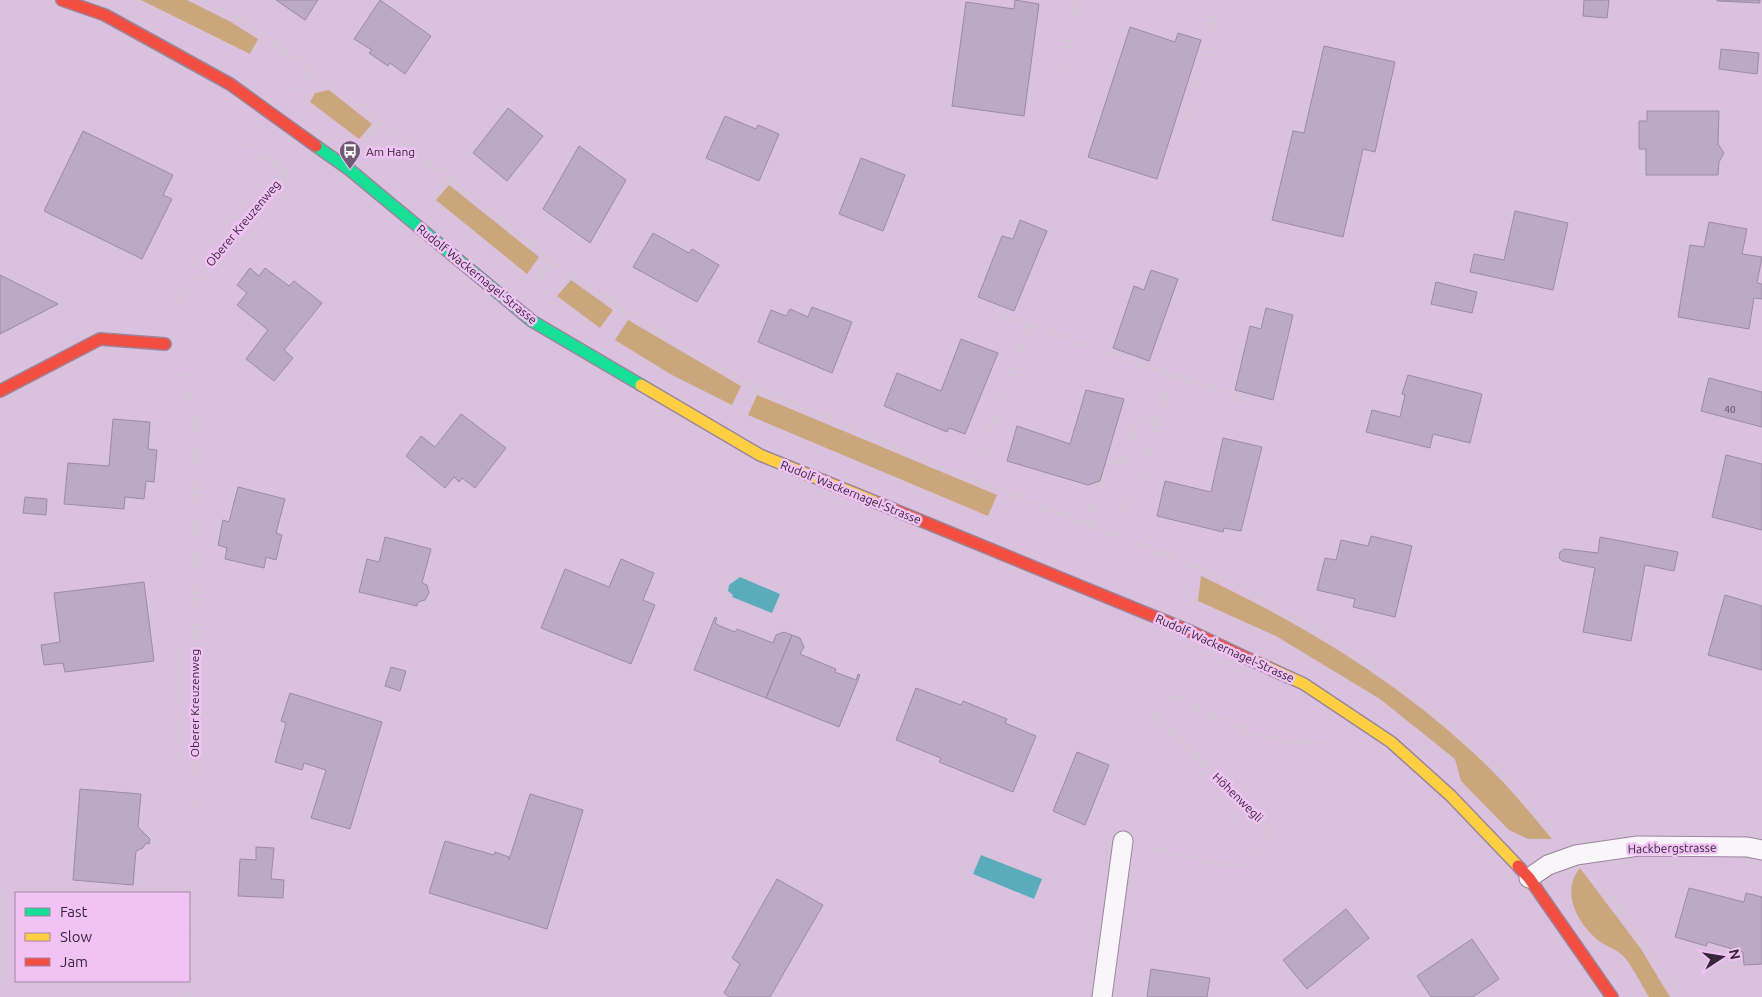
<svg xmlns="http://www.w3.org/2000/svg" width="1762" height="997" viewBox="0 0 1762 997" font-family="Ubuntu,sans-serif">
  <rect width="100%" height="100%" fill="#dac1dd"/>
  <path fill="#caa67c" d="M 141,0 L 187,0 L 229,21 L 258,39 L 250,54 Z
    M 329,90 L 372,124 L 359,139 L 310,102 L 315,93 Z
    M 449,185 L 539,257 L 527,274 L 436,200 Z
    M 571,280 L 613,310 L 600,328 L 557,296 Z
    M 628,320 L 741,386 L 732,405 L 672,375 L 615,340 Z
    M 757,395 L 997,495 L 988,516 L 748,415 Z
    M 1201,576 C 1311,628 1418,693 1503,782 C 1520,800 1536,820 1552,839 L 1528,839 L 1509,830 L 1461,781 L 1455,759 L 1380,699 L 1276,636 L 1198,601 Z
    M 1580,868 L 1641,949 L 1670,997 L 1649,997 C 1641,984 1634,969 1625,958 C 1619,950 1607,947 1599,941 C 1578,924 1560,892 1580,868 Z"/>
  <path fill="#5bacbb" d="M 740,577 L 780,594 L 772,613 L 732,597 L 733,595 L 728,591 L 729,585 Z
    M 981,855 L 1042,879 L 1034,899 L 973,874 Z"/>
  <path fill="#bba9c5" stroke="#9b8ca2" d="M 276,0 L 318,0 L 305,20 Z
    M 380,0 L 431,36 L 405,74 L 390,63 L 388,66 L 369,53 L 372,50 L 354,39 Z
    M 1015,0 L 1039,4 L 1024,116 L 952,106 L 966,2 L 1014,9 Z
    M 1584,0 L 1609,0 L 1607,18 L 1583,16 Z
    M 1717,0 L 1760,0 L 1760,3 L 1717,1 Z
    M 1130,27 L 1175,42 L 1178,33 L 1201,40 L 1157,179 L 1088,157 Z
    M 1324,46 L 1395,62 L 1375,152 L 1363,149 L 1343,237 L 1272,220 L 1293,131 L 1304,133 Z
    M 1721,49 L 1759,53 L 1757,74 L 1719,69 Z
    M 508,108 L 543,136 L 507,181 L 473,153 Z
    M 1647,111 L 1719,111 L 1718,144 L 1724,153 L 1719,162 L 1718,175 L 1646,175 L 1646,149 L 1639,149 L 1639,121 L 1647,121 Z
    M 725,116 L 756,129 L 758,125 L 779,134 L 759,181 L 706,158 Z
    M 83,131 L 173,175 L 163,195 L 172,199 L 142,259 L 44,211 Z
    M 579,146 L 626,180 L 590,243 L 543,209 Z
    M 861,158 L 905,175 L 883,231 L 839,214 Z
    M 1515,211 L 1568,223 L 1553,290 L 1470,272 L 1474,254 L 1504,260 Z
    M 1020,220 L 1047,231 L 1014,311 L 978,297 L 1002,236 L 1013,239 Z
    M 1709,222 L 1747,229 L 1742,254 L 1762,257 L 1757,283 L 1762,284 L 1762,299 L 1754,298 L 1749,329 L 1678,317 L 1690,245 L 1704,247 Z
    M 653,233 L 689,253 L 692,249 L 719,265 L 697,302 L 633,267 Z
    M 250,268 L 259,276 L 265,268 L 289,286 L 294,281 L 322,303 L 284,350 L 293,358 L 274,381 L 246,359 L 268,330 L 237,305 L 247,293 L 237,285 Z
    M 1151,270 L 1178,279 L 1149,361 L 1113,348 L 1134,286 L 1144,290 Z
    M 0,275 L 58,304 L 0,334 Z
    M 1436,282 L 1477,292 L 1472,313 L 1431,304 Z
    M 812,307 L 852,322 L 832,373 L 758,342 L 771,310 L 786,316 L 790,309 L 808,317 Z
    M 1266,308 L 1293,315 L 1273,400 L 1235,390 L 1250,326 L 1261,329 Z
    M 961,339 L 998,353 L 965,434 L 949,428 L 947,432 L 884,406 L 897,373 L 941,391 Z
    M 1408,375 L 1482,394 L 1470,443 L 1433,434 L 1430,448 L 1366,432 L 1372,410 L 1400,417 L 1405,395 L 1402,394 Z
    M 1709,378 L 1762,392 L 1762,427 L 1701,411 Z
    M 1086,390 L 1124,399 L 1100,481 L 1088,485 L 1007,461 L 1017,426 L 1070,444 Z
    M 461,414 L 506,448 L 475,488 L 462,478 L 459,482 L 454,477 L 445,488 L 406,456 L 421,436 L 435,447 Z
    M 113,419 L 150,422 L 148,449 L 157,450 L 154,482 L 146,481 L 144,499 L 125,497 L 124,509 L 64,504 L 68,463 L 109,466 Z
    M 1223,438 L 1262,447 L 1241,531 L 1224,528 L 1223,532 L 1157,516 L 1165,481 L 1211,492 Z
    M 1726,455 L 1762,464 L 1762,530 L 1712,517 Z
    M 238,487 L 285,499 L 276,533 L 282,535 L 276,560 L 266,557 L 264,568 L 225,559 L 227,548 L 218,545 L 223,520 L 229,522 Z
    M 25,497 L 47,499 L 46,515 L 23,513 Z
    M 1371,536 L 1412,546 L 1395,617 L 1353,607 L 1355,599 L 1317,590 L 1325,558 L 1336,560 L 1341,540 L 1368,546 Z
    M 385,537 L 431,549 L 422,583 L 427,585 L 429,593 L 425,600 L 418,602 L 417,606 L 359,592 L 367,559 L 379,562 Z
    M 1600,537 L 1678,552 L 1674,571 L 1645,565 L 1631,641 L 1583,632 L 1595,568 L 1562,561 L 1559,558 L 1560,552 L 1564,549 L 1598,553 Z
    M 621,559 L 654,573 L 643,600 L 655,605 L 631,664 L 541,628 L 565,569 L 609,587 Z
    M 144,582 L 154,661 L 65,672 L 63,663 L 44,665 L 41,645 L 60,642 L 54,593 Z
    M 1725,595 L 1762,606 L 1762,670 L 1708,655 Z
    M 715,617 L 717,618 L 715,623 L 720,626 L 735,632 L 737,629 L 773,643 L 776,635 L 784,632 L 792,635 L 766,698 L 694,670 Z
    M 792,635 L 800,638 L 804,647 L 800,654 L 836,669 L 835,672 L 856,680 L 858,674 L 860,675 L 839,727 L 766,698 Z
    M 391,667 L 406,671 L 400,691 L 385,686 Z
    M 916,688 L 961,705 L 963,701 L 1007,719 L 1005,723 L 1036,736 L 1013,792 L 939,762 L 941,758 L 896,740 Z
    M 290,693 L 382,722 L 350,829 L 311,818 L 326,770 L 304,763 L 302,770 L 275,762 L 286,723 L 281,721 Z
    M 1077,752 L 1109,765 L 1085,825 L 1053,811 Z
    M 80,789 L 141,794 L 138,827 L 150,839 L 149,844 L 146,843 L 143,848 L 136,851 L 133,885 L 73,880 Z
    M 530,794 L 583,810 L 547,929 L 429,893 L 445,841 L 494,855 L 495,852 L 509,857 L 509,860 Z
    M 256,847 L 274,848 L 271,879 L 284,880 L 283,898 L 238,896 L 240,859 L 256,860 Z
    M 777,879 L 823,905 L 770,997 L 730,997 L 724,993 L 740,964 L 732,958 Z
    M 1689,888 L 1744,902 L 1746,893 L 1762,897 L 1762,964 L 1744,965 L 1743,952 L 1708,942 L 1706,946 L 1675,937 Z
    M 1346,909 L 1369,938 L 1307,989 L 1283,960 Z
    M 1472,939 L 1499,979 L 1473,997 L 1431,997 L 1417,976 Z
    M 1151,969 L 1210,978 L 1207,997 L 1147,997 Z"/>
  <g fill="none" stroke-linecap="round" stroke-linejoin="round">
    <g stroke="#99869c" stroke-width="21">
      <path id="lane" d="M 1529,878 L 1548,865 L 1576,855 L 1638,846 L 1747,847 L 1762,850
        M 1102,997 L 1123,841"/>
    </g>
    <g stroke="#99869c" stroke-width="14">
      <path id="fast" d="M 316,146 L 350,170 L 532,321 L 641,385"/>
    </g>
    <g stroke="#99869c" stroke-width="14">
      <path id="slow" d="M 641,385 L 760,455 L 878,503
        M 1249,659 L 1304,684 L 1391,742 L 1451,796 L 1518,866"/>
    </g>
    <g stroke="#99869c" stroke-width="14">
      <path id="jam" d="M 62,0 L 105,15 L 230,84 L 316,146
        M 0,391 L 100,339 L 165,344
        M 878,503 L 1192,632 L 1249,659
        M 1518,866 L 1529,878 L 1612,997"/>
    </g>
    <path stroke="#d1cad1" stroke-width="3" stroke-dasharray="2.5 4" stroke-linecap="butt" d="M 205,0 L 242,21 L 328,82 L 553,262 L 684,349 L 751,385 L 932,464 L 1204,569 L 1279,608 L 1342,646 L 1422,704 L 1497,770 L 1554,831
      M 1065,74 L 1077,0
      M 297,90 L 312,72
      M 1188,119 L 1219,0
      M 365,139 L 379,122
      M 436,195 L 450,179
      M 537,280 L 553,262
      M 175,312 L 179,300 L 287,172 L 234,137 L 236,133
      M 1000,315 L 1270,409
      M 180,374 L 196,409 L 191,997
      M 741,402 L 751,385
      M 972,480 L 1012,371 L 1031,326
      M 1085,523 L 1112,461 L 1123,464 L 1137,417 L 1158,423
      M 1115,535 L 1150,448 L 1172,375
      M 1152,848 L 1233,867 L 1273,830 L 1155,717 L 1169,696 L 1247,732 L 1296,743 L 1325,742
      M 1602,884 L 1678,997"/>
    <use href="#lane" stroke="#f9f6fa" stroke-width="19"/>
    <use href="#fast" stroke="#16e098" stroke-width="11"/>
    <use href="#slow" stroke="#ffcf43" stroke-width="11"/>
    <use href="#jam" stroke="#f24e42" stroke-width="11"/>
  </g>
  <defs>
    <g id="bus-pin" transform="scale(1.125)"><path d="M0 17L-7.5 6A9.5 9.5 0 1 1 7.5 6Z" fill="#705c72" stroke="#f1c3f5"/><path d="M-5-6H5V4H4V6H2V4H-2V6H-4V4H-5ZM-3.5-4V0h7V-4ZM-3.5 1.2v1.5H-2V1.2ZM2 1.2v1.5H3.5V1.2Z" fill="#fff"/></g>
  </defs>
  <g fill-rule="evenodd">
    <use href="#bus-pin" x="350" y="151"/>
  </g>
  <g text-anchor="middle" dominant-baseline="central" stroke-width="5" stroke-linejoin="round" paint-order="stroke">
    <g font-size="10" fill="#58465c">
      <text x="1730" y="409">40</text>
    </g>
    <g font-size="12" fill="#372539" stroke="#f1c3f5" text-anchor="start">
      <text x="366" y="151">Am Hang</text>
    </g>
    <g font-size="12" fill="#372539" stroke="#f1c3f5">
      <text transform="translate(243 223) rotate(-50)">Oberer Kreuzenweg</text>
      <text transform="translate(477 274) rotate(39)">Rudolf Wackernagel-Strasse</text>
      <text transform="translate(851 492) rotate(22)">Rudolf Wackernagel-Strasse</text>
      <text transform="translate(1225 648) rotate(24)">Rudolf Wackernagel-Strasse</text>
      <text transform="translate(194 703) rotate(-90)">Oberer Kreuzenweg</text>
      <text transform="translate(1238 797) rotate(44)">Höhenwegli</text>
      <text transform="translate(1672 848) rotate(-1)">Hackbergstrasse</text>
    </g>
  </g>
  <rect x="15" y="892" width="175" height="90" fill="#f1c3f5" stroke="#a784aa"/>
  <rect x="25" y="908" width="25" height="8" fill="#16e098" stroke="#a784aa"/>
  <text x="60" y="917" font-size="15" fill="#372539">Fast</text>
  <rect x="25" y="933" width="25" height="8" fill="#ffcf43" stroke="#a784aa"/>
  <text x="60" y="942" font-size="15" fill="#372539">Slow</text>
  <rect x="25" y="958" width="25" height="8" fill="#f24e42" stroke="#a784aa"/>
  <text x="60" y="967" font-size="15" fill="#372539">Jam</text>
  <g transform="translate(1722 957) rotate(78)" stroke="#f1c3f5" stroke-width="4" paint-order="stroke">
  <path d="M0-4L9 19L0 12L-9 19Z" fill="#372539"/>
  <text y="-8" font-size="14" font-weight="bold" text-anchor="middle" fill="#372539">N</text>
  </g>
</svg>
